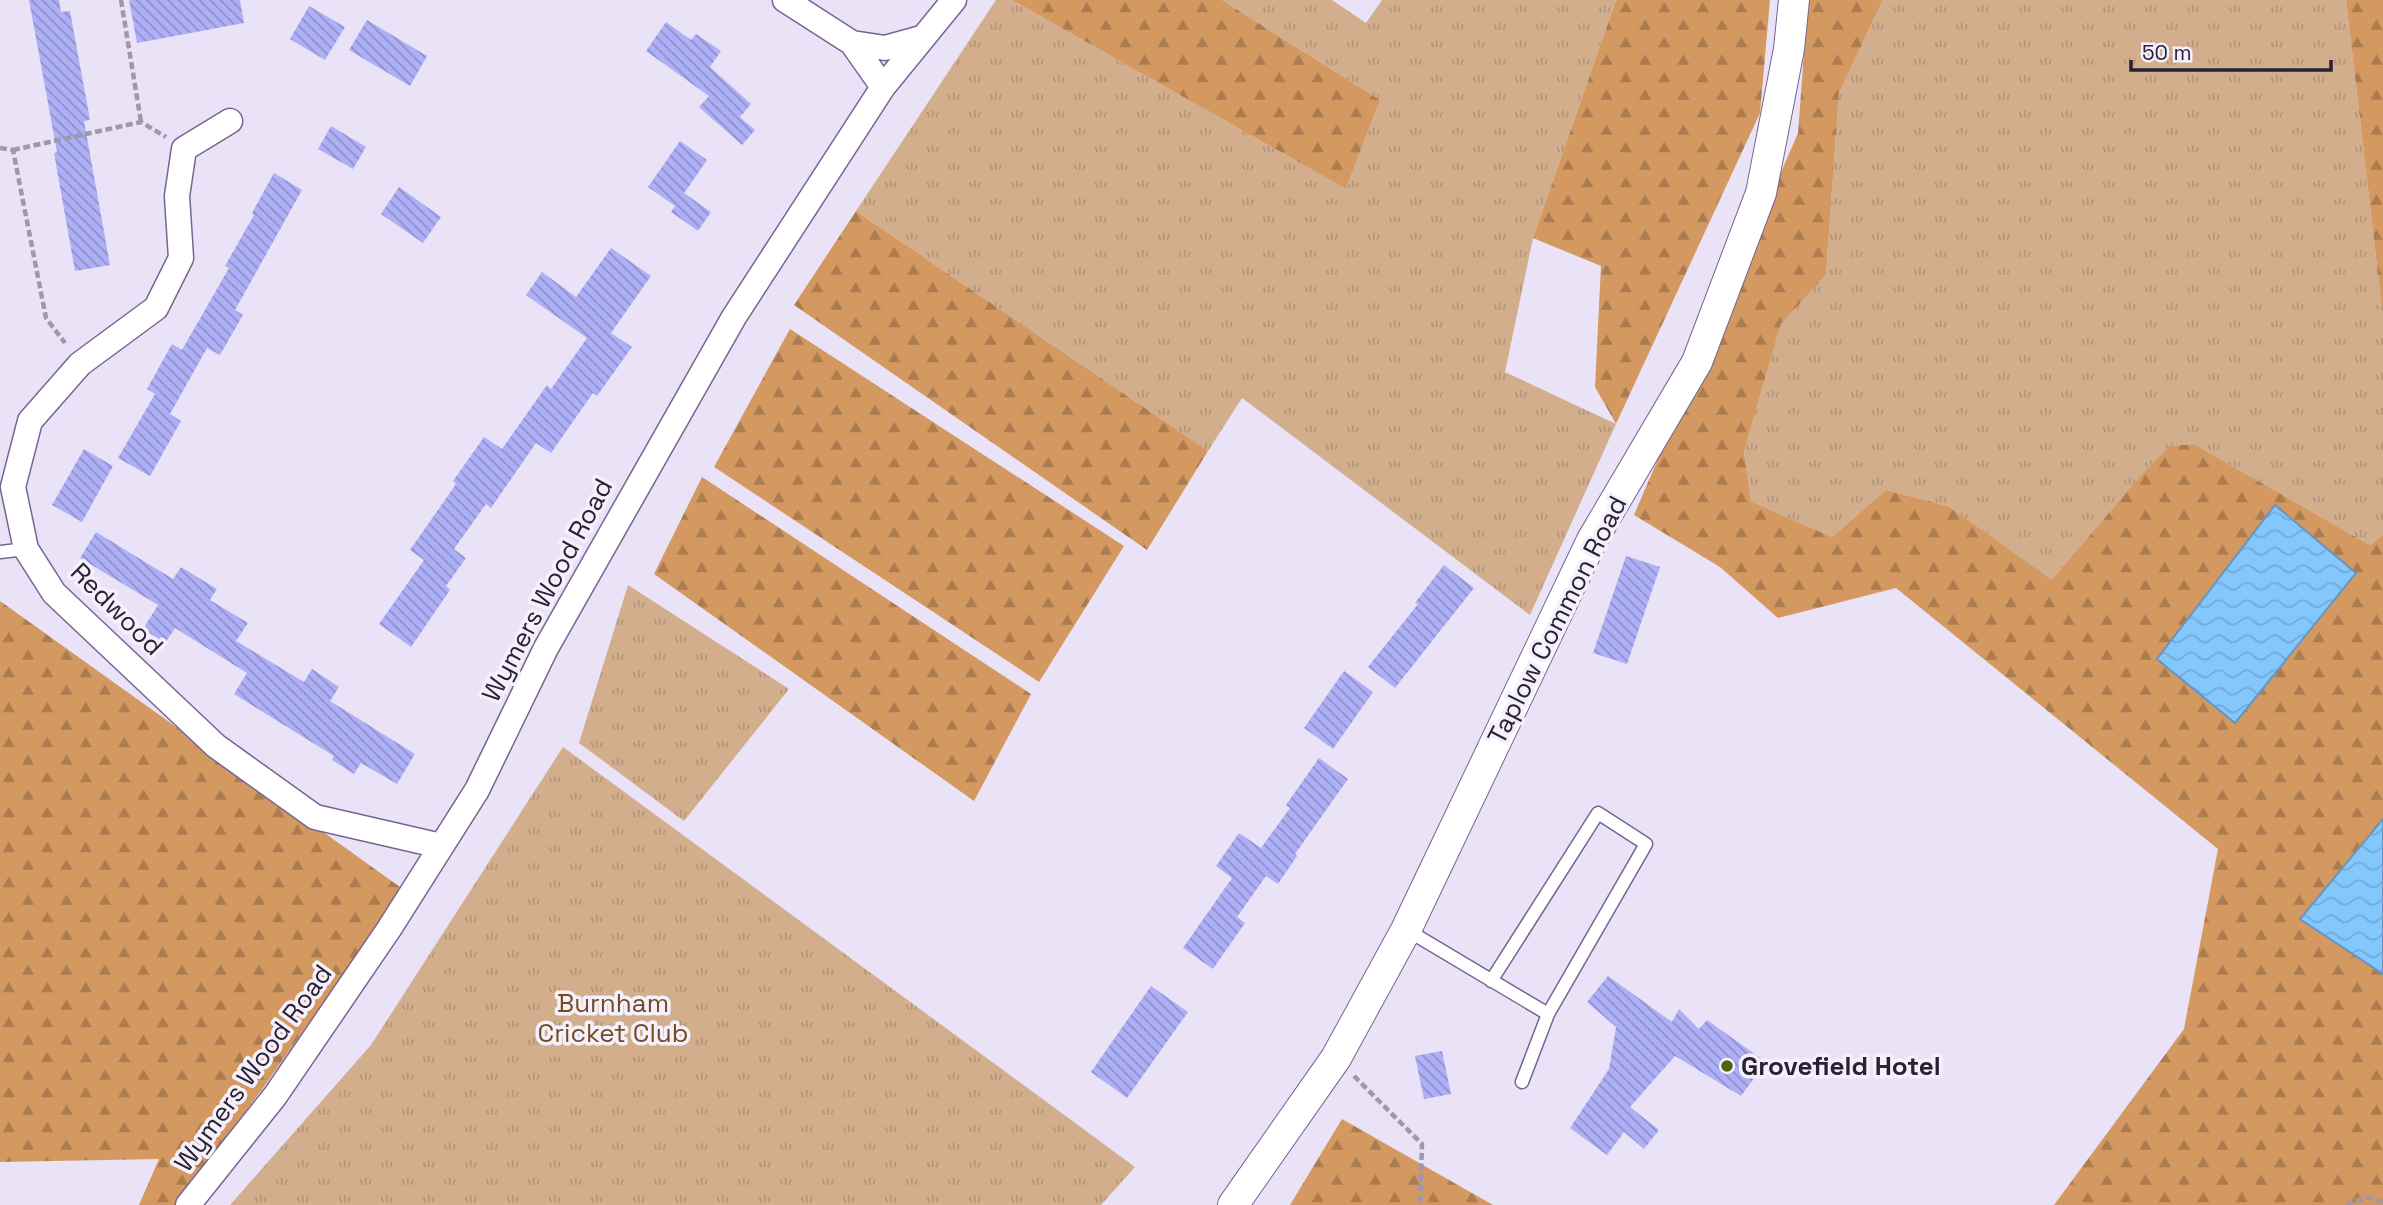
<svg xmlns="http://www.w3.org/2000/svg" width="2383" height="1205" viewBox="0 0 2383 1205" font-family="'Space Grotesk',sans-serif">
  <defs>
    <pattern id="grass-tufts" width="24" height="20" patternUnits="userSpaceOnUse" patternTransform="scale(1.75)"><rect width="24" height="20" fill="#d3ae8d"/><path d="M3 7l-1-3M5 7V3M7 7l1-3M15 17l-1-3M17 17v-4M19 17l1-3" fill="none" stroke="#b5957a"/></pattern>
    <pattern id="forest-firs" width="22" height="20" patternUnits="userSpaceOnUse" patternTransform="scale(1.75)"><rect width="22" height="20" fill="#d49861"/><path d="M5 1l3.5 6h-7zM16 11l3.5 6h-7z" fill="#ac7c51"/></pattern>
    <pattern id="water-waves" width="16" height="10" patternUnits="userSpaceOnUse" patternTransform="scale(1.75)"><rect width="16" height="10" fill="#83c7fc"/><path d="M0 5q4-4 8 0t8 0" fill="none" stroke="#71abd9"/></pattern>
    <pattern id="building-back-hatch" width="6" height="6" patternUnits="userSpaceOnUse" patternTransform="scale(1.75)"><rect width="6" height="6" fill="#aeb0f7"/><path d="M-1 5l2 2M0 0l6 6M5-1l2 2" fill="none" stroke="#8e8fc9"/></pattern>
  </defs>
  <rect width="100%" height="100%" fill="#eae2f7"/>
  <path fill="url(#grass-tufts)" d="M 996,0 L 1012,0 L 1346,189 L 1380,100 L 1222,0 L 1332,0 L 1366,23 L 1382,0 L 1616,0 L 1533,238 L 1505,372 L 1616,424 L 1530,615 L 1242,398 L 1208,451 L 856,211 Z
    M 1883,0 L 2346,0 L 2383,317 L 2383,535 L 2370,545 L 2194,444 L 2171,446 L 2142,474 L 2052,581 L 1948,506 L 1886,490 L 1832,537 L 1751,503 L 1744,452 L 1781,324 L 1826,275 L 1839,93 Z
    M 628,585 L 789,689 L 684,821 L 579,743 Z
    M 563,747 L 1135,1167 L 1101,1205 L 230,1205 L 371,1045 Z"/>
  <path fill="url(#forest-firs)" d="M 1012,0 L 1222,0 L 1380,100 L 1346,189 Z
    M 1616,0 L 1770,0 L 1760,113 L 1616,424 L 1595,387 L 1601,266 L 1533,238 Z
    M 1808,0 L 1883,0 L 1839,93 L 1826,275 L 1781,324 L 1744,452 L 1751,502 L 1832,537 L 1886,490 L 1948,506 L 2052,580 L 2142,474 L 2170,446 L 2194,444 L 2370,545 L 2383,535 L 2383,1205 L 2054,1205 L 2184,1029 L 2218,849 L 1896,588 L 1778,618 L 1720,567 L 1634,515 L 1798,133 Z
    M 2346,0 L 2383,0 L 2383,317 Z
    M 856,211 L 1208,451 L 1147,550 L 794,305 Z
    M 790,329 L 1124,546 L 1039,682 L 714,467 Z
    M 702,477 L 1031,694 L 974,801 L 654,574 Z
    M 0,601 L 400,887 L 377,926 L 263,1088 L 176,1205 L 139,1205 L 159,1159 L 0,1162 Z
    M 1342,1119 L 1493,1205 L 1290,1205 Z"/>
  <path fill="url(#water-waves)" stroke="#6895c0" stroke-width="2" d="M 2275,505 L 2356,573 L 2235,723 L 2157,659 Z
    M 2383,819 L 2383,974 L 2300,919 Z"/>
  <path fill="url(#building-back-hatch)" d="M 29,0 L 59,0 L 61,12 L 70,11 L 90,120 L 84,121 L 110,265 L 75,271 L 54,153 L 57,152 Z
    M 129,0 L 240,0 L 244,23 L 137,43 Z
    M 309,6 L 345,27 L 325,60 L 290,39 Z
    M 367,20 L 427,56 L 410,86 L 349,50 Z
    M 666,22 L 691,40 L 696,34 L 721,51 L 710,67 L 751,104 L 740,117 L 755,130 L 742,145 L 699,107 L 709,96 L 646,51 Z
    M 331,126 L 366,147 L 353,169 L 318,149 Z
    M 680,141 L 707,160 L 676,205 L 684,193 L 711,212 L 698,231 L 671,212 L 675,206 L 648,187 Z
    M 274,173 L 302,190 L 235,310 L 243,315 L 220,355 L 207,348 L 170,414 L 181,421 L 150,476 L 118,458 L 155,394 L 147,389 L 172,344 L 182,350 L 229,268 L 225,266 L 254,215 L 252,213 Z
    M 399,187 L 441,217 L 423,243 L 381,214 Z
    M 611,248 L 651,276 L 611,333 L 632,347 L 597,396 L 593,393 L 551,453 L 536,443 L 491,508 L 486,504 L 454,549 L 466,558 L 446,586 L 450,590 L 411,647 L 379,624 L 424,560 L 410,550 L 456,484 L 453,481 L 484,437 L 502,449 L 547,385 L 551,389 L 587,338 L 526,295 L 542,272 L 576,297 Z
    M 84,449 L 113,466 L 82,522 L 52,505 Z
    M 96,532 L 173,579 L 181,567 L 217,589 L 210,600 L 248,623 L 236,641 L 304,682 L 312,669 L 339,687 L 330,701 L 415,754 L 397,784 L 361,763 L 354,774 L 332,760 L 334,756 L 234,694 L 247,673 L 175,628 L 165,643 L 143,629 L 158,605 L 80,558 Z
    M 1626,556 L 1660,567 L 1627,664 L 1593,653 Z
    M 1444,565 L 1474,588 L 1395,688 L 1368,667 L 1418,604 L 1415,603 Z
    M 1344,671 L 1373,692 L 1333,749 L 1304,728 Z
    M 1319,758 L 1348,779 L 1295,854 L 1297,856 L 1278,884 L 1266,876 L 1237,917 L 1245,923 L 1213,969 L 1183,948 L 1232,878 L 1216,866 L 1239,833 L 1261,848 L 1290,808 L 1286,805 Z
    M 1608,976 L 1672,1022 L 1679,1009 L 1699,1029 L 1707,1020 L 1766,1062 L 1741,1096 L 1675,1056 L 1630,1107 L 1659,1130 L 1644,1149 L 1624,1132 L 1607,1155 L 1570,1128 L 1609,1069 L 1616,1027 L 1587,1002 Z
    M 1151,986 L 1188,1012 L 1127,1098 L 1091,1072 Z
    M 1442,1051 L 1451,1094 L 1424,1099 L 1415,1056 Z"/>
  <g fill="none" stroke-linecap="round" stroke-linejoin="round">
    <g stroke="#776492" stroke-width="15">
      <path id="service" d="M 0,552 L 26,549
        M 1407,930 L 1548,1014
        M 1491,981 L 1598,813 L 1646,844 L 1548,1014 L 1522,1082"/>
    </g>
    <g stroke="#776492" stroke-width="27">
      <path id="minor" d="M 785,0 L 852,43 L 883,87
        M 852,43 L 885,48 L 921,38
        M 230,121 L 184,149 L 177,196 L 181,258 L 156,308 L 80,364 L 30,421 L 13,487 L 26,549 L 54,593 L 216,746 L 315,817 L 441,846
        M 188,1205 L 275,1096 L 389,929 L 477,790 L 546,648 L 734,317 L 883,87 L 954,0"/>
    </g>
    <g stroke="#776492" stroke-width="32">
      <path id="tertiary" d="M 1233,1205 L 1336,1058 L 1406,930 L 1592,540 L 1697,362 L 1761,193 L 1789,49 L 1794,0"/>
    </g>
    <path stroke="#9f97ac" stroke-width="4.5" stroke-dasharray="7 3.5" stroke-linecap="butt" d="M 121,0 L 141,122
      M 0,148 L 13,150 L 46,318 L 65,343
      M 13,150 L 141,122 L 166,137
      M 1354,1076 L 1422,1144 L 1420,1205
      M 2346,1205 L 2366,1197 L 2383,1202"/>
    <use href="#service" stroke="#fff" stroke-width="12"/>
    <use href="#minor" stroke="#fff" stroke-width="24"/>
    <use href="#tertiary" stroke="#fff" stroke-width="30"/>
  </g>
  <circle fill="#50640f" stroke="#f5f1fc" stroke-width="2.5" cx="1727" cy="1066" r="7"/>
  <g text-anchor="middle" dominant-baseline="central" stroke-width="7" stroke-linejoin="round" paint-order="stroke">
    <g font-size="26" fill="#292134" stroke="#f5f1fc">
      <text transform="translate(547 590) rotate(-62)">Wymers Wood Road</text>
      <text transform="translate(117 609) rotate(45)">Redwood</text>
      <text transform="translate(1557 620) rotate(-63)">Taplow Common Road</text>
      <text transform="translate(253 1068) rotate(-54)">Wymers Wood Road</text>
    </g>
    <g font-size="26" fill="#744b22" stroke="#f5f1fc">
      <text x="613" y="1003">Burnham<tspan x="613" dy="30">Cricket Club</tspan></text>
    </g>
    <g font-size="26" font-weight="bold" fill="#292134" stroke="#f5f1fc" text-anchor="start">
      <text x="1741" y="1066">Grovefield Hotel</text>
    </g>
  </g>
  <path d="M2131 60v10h200v-10" fill="none" stroke="#292134" stroke-width="3.5"/>
  <text x="2142" y="60" font-size="21" fill="#292134" stroke="#f5f1fc" stroke-width="5" paint-order="stroke">50 m</text>
</svg>
